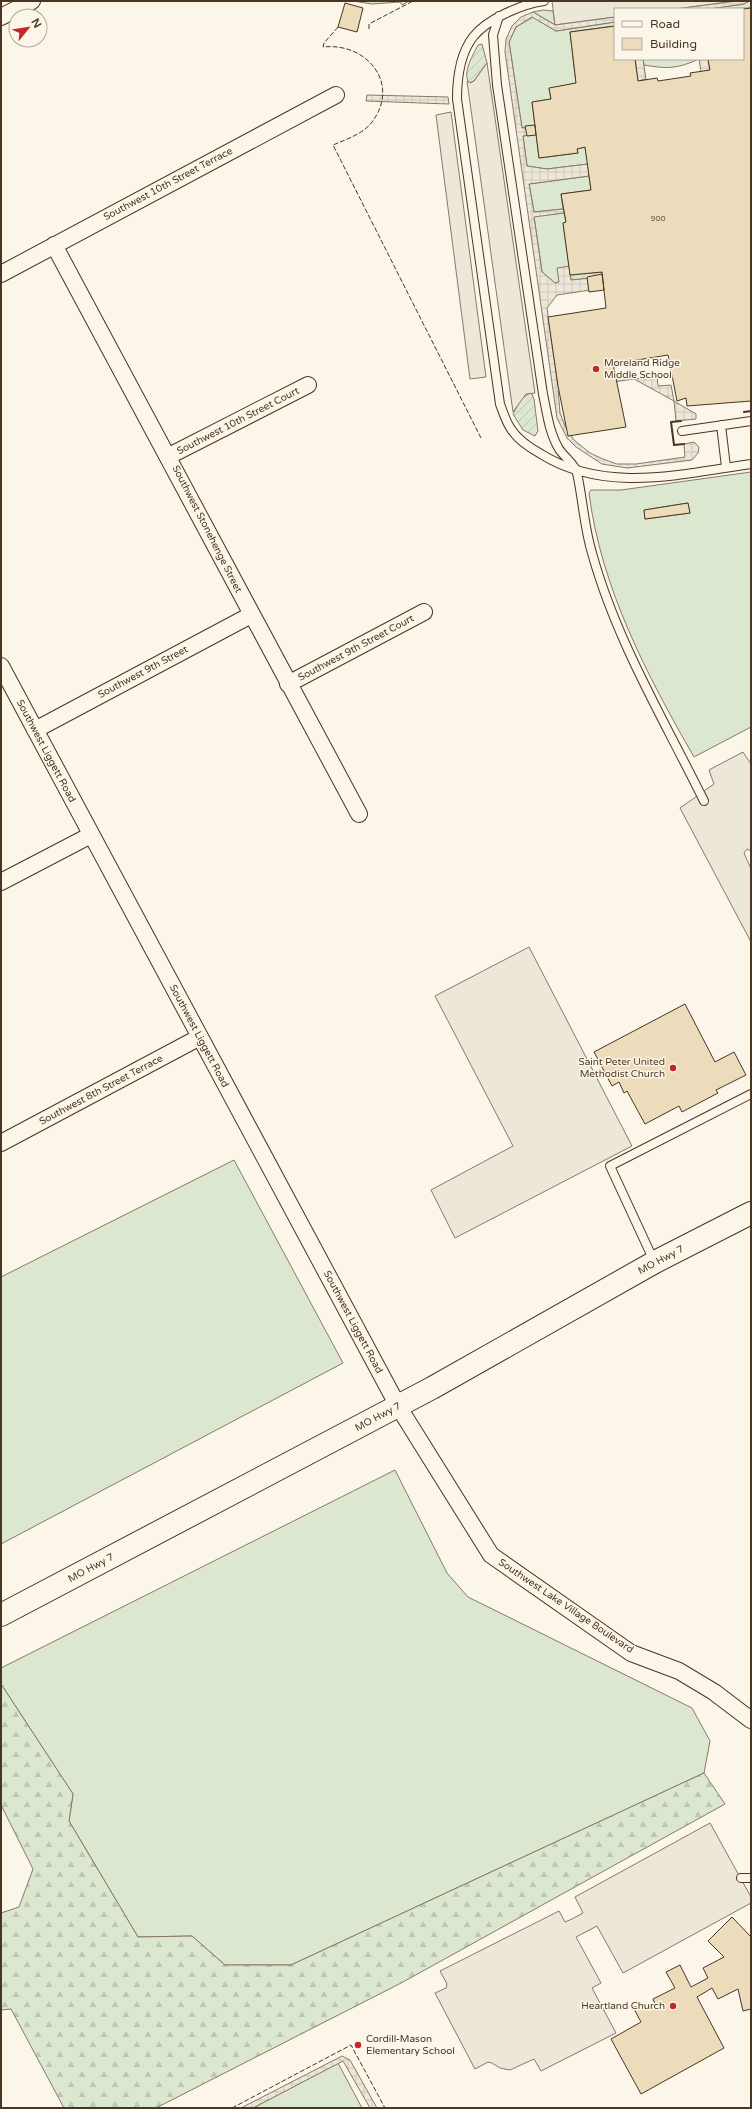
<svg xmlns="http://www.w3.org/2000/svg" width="752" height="2109" viewBox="0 0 752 2109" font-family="'Varela Round',sans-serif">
  <defs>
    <pattern id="forest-firs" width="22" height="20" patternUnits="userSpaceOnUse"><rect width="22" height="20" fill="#dce7d0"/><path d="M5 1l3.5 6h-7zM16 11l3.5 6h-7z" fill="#bec7b2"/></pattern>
    <pattern id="garden-furrows" width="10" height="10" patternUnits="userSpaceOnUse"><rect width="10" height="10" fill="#dce7d0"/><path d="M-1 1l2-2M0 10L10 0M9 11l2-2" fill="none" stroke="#bec7b2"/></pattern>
    <pattern id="plaza-grid" width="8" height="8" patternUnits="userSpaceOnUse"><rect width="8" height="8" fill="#ede7d9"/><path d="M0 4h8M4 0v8" fill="none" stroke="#cdc7ba"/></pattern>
  </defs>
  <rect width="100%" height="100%" fill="#fbf6e9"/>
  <path fill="#dce7d0" stroke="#887966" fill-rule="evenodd" d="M 353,1 L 409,1 L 402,5 L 400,2 L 372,4 Z
    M 749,1 L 751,1 L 751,8 L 709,9 L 744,4 Z
    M 543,10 L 553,11 L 555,25 L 533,12 Z
    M 533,17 L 556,31 L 615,22 L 615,26 L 570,32 L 576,83 L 549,89 L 551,99 L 532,102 L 535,126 L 522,128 L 509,42 L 516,27 Z
    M 643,59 L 699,59 C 677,69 667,69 644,65 Z
    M 536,134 L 539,158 L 578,153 L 577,149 L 585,147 L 588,164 L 547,169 L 527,166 L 523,136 Z
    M 589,176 L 591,190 L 561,194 L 563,209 L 534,212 L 529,184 Z
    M 564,213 L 566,222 L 563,223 L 569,266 L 559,282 L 555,283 L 542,272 L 534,216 Z
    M 751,472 L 751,727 L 694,757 C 647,675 601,588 589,493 L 591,490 L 621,490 ZM 688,503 L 690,513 L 645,519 L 644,510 Z
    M 234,1160 L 343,1363 L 1,1544 L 1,1277 Z
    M 395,1470 L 447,1573 L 468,1597 L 692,1708 L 710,1741 L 704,1773 L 291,1965 L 225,1965 L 192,1936 L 138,1937 L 69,1821 L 73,1794 L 1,1684 L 1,1668 Z
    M 338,2063 L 362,2108 L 253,2108 Z"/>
  <path fill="url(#forest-firs)" stroke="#887966" d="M 1,1684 L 73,1794 L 69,1821 L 138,1937 L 192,1936 L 225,1965 L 291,1965 L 704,1773 L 725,1804 L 403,1982 L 156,2108 L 64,2108 L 11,2009 L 1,2010 L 1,1913 L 19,1907 L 33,1869 L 1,1805 Z"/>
  <path fill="url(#garden-furrows)" stroke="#887966" d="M 482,44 L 487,63 L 474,81 L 469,83 C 462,73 473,55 478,45 Z
    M 602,272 L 602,277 L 571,280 L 570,275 Z
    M 531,392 L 534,399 L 538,431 L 535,436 L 523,430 L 513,414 L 521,399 Z"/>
  <path fill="#ede7d9" stroke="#887966" d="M 552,1 L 736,1 L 676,9 L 615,9 L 615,17 L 555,25 Z
    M 487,63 L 535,393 L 526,394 L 513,412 L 467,81 L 470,83 L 474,81 Z
    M 451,112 L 486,377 L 470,379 L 436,115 Z
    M 743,752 L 751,764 L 751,851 L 747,849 L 744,853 L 751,869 L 751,942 L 680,808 L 714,784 L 709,770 Z
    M 529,947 L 632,1146 L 455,1238 L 431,1190 L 513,1146 L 435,996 Z
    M 710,1823 L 751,1897 L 751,1903 L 623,1973 L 597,1926 L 576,1937 L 601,1983 L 592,1988 L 616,2033 L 541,2071 L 534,2059 L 510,2070 L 500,2068 L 492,2063 L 488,2062 L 475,2069 L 435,1993 L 446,1988 L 447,1984 L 440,1971 L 559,1911 L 565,1922 L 572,1919 L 583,1913 L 575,1897 Z"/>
  <path fill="url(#plaza-grid)" stroke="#887966" d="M 736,1 L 749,1 L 744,4 L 709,9 L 676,9 Z
    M 533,12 L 555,25 L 615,17 L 615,22 L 556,31 L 532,17 L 516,27 L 509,42 L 522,128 L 535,126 L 536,134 L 523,136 L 527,166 L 547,169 L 588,164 L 589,176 L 529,184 L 534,212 L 563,209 L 564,213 L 534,217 L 542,272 L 555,283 L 559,282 L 557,268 L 569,266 L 571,280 L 602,277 L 603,283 L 604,288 L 557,295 L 547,308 L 558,386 L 629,376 L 634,379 L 657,376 L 658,386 L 671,385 L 674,401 L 696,414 L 696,419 L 676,421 L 674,401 L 634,379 L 558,390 L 560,413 L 565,426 L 574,440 L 590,453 L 603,459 L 617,464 L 636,464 L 685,457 L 684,444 L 694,442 L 699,447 L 698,453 L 692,460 L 627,468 L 602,464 L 576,447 L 567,438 L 557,418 L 505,52 L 506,39 L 512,26 L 521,17 Z
    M 635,59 L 643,59 L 646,79 L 638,81 Z
    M 699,59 L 708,59 L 710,70 L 701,72 Z
    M 367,95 L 448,97 L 449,104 L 366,101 Z
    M 342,2056 L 350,2060 L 377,2108 L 370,2108 L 343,2061 L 253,2108 L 241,2108 Z"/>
  <path fill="#ecdcbc" stroke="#4a3520" d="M 345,3 L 363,8 L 357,32 L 338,27 Z
    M 751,8 L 751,401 L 687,406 L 686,398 L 677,401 L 668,355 L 613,364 L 626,427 L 568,436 L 558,386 L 548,317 L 606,308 L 602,272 L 570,275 L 563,223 L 566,222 L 561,194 L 591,190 L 585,147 L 577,149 L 578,153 L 539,158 L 532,102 L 551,99 L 549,88 L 576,83 L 570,32 L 615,26 L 615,59 L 635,59 L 638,81 L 657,78 L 658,81 L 691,76 L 690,73 L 710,70 L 708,59 L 743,59 L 743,9 Z
    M 535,125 L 536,135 L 527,136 L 525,126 Z
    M 602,274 L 604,290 L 589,292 L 587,277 Z
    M 688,503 L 690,513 L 645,519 L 644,510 Z
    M 685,1004 L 715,1062 L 734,1052 L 746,1075 L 716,1090 L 718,1093 L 682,1112 L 679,1106 L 645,1124 L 627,1091 L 624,1093 L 619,1082 L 612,1086 L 594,1052 Z
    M 732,1917 L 751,1937 L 751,2009 L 743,2011 L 738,1989 L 718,1999 L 712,1988 L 697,1997 L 724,2048 L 641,2094 L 611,2039 L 641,2022 L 633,2007 L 655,2004 L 653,1999 L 675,1988 L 666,1972 L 680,1965 L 691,1987 L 708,1978 L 703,1968 L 724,1957 L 708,1941 Z"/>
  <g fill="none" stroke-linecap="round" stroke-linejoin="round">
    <g stroke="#4a3520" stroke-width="10">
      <path id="lane" d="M 544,1 C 522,4 487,19 473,37 C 460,54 457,79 457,99 L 500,404 C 503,412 506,422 511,429 C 518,440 530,448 541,454 C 605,494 681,474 751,464
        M 499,16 L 493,35 L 497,85 L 543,394 C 547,413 549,432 559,449 C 564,457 575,464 577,473 C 583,500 584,527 592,553 C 616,640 664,720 704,801
        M 721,425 L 726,467
        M 682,431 L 751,421
        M 654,1261 L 610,1166 L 751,1094
        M 741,1878 L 751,1878"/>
    </g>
    <g stroke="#4a3520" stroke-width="18">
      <path id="street" d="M 1,17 L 32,1
        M 54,245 L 359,814
        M 1,274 L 336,95
        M 169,456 L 308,385
        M 1,666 L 398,1406 L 491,1555 L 631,1653 L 679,1671 L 714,1692 L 751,1720
        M 288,684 L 424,612
        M 35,730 L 251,615
        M 1,882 L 91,835
        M 1,1143 L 200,1037"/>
    </g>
    <g stroke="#4a3520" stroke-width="24">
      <path id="primary" d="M 1,1615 L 432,1388 L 655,1262 L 751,1213"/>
    </g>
    <use href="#lane" stroke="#fbf6e9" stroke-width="8"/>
    <use href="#street" stroke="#fbf6e9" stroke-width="16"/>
    <use href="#primary" stroke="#fbf6e9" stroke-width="22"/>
    <path stroke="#4a3520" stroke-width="1" stroke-dasharray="5 2" stroke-linecap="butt" d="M 338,27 L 324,43 L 323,47 C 367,42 401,84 372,122 C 363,134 347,139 333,145 L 481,438
      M 369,29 L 369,24 L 413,1
      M 232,2108 L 351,2045 L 385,2108"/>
    <path stroke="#4a3520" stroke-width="2" d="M 744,412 L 751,411
      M 681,421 L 671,422 L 674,445 L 684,444"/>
  </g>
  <g fill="#c62828" stroke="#fbf6e9" stroke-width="1.5">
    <circle cx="596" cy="369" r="4"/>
    <circle cx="673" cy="1068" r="4"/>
    <circle cx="673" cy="2006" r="4"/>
    <circle cx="358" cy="2045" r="4"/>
  </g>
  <g text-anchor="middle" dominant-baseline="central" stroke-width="3" stroke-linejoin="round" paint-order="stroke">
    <g font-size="8" fill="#725f47">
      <text x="658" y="218">900</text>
    </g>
    <g font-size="10" fill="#4a3520" stroke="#fbf6e9">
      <text transform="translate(168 184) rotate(-28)">Southwest 10th Street Terrace</text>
      <text transform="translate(238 421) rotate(-27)">Southwest 10th Street Court</text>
      <text transform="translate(207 529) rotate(63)">Southwest Stonehenge Street</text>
      <text transform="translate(356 648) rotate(-28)">Southwest 9th Street Court</text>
      <text transform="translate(143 672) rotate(-28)">Southwest 9th Street</text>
      <text transform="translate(46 751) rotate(62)">Southwest Liggett Road</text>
      <text transform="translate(199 1036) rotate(62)">Southwest Liggett Road</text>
      <text transform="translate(101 1090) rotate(-28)">Southwest 8th Street Terrace</text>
      <text transform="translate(661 1260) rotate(-28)">MO Hwy 7</text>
      <text transform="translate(353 1322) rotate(62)">Southwest Liggett Road</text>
      <text transform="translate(378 1417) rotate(-28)">MO Hwy 7</text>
      <text transform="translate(91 1568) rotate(-28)">MO Hwy 7</text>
      <text transform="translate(566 1606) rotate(34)">Southwest Lake Village Boulevard</text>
    </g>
    <g font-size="10" fill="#4a3520" stroke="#fbf6e9" text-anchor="start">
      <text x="604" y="363">Moreland Ridge<tspan x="604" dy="12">Middle School</tspan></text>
      <text x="665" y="1062" text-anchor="end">Saint Peter United<tspan x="665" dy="12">Methodist Church</tspan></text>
      <text x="665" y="2006" text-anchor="end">Heartland Church</text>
      <text x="366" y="2039">Cordill-Mason<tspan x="366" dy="12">Elementary School</tspan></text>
    </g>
  </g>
  <rect width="752" height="2109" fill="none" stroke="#4a3520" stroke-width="4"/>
  <rect x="614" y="8" width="130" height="52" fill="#fbf6e9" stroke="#b4a999"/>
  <rect x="622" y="21" width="20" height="6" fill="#fbf6e9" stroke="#b4a999"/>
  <text x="650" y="28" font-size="12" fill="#4a3520">Road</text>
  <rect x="622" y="38" width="20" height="12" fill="#ecdcbc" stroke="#b4a999"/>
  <text x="650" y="48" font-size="12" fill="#4a3520">Building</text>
  <g transform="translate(28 28) rotate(60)"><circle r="19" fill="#fbf6e9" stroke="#b4a999"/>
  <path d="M0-3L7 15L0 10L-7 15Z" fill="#c62828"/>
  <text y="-6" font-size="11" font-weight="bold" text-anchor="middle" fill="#4a3520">N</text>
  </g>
</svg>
